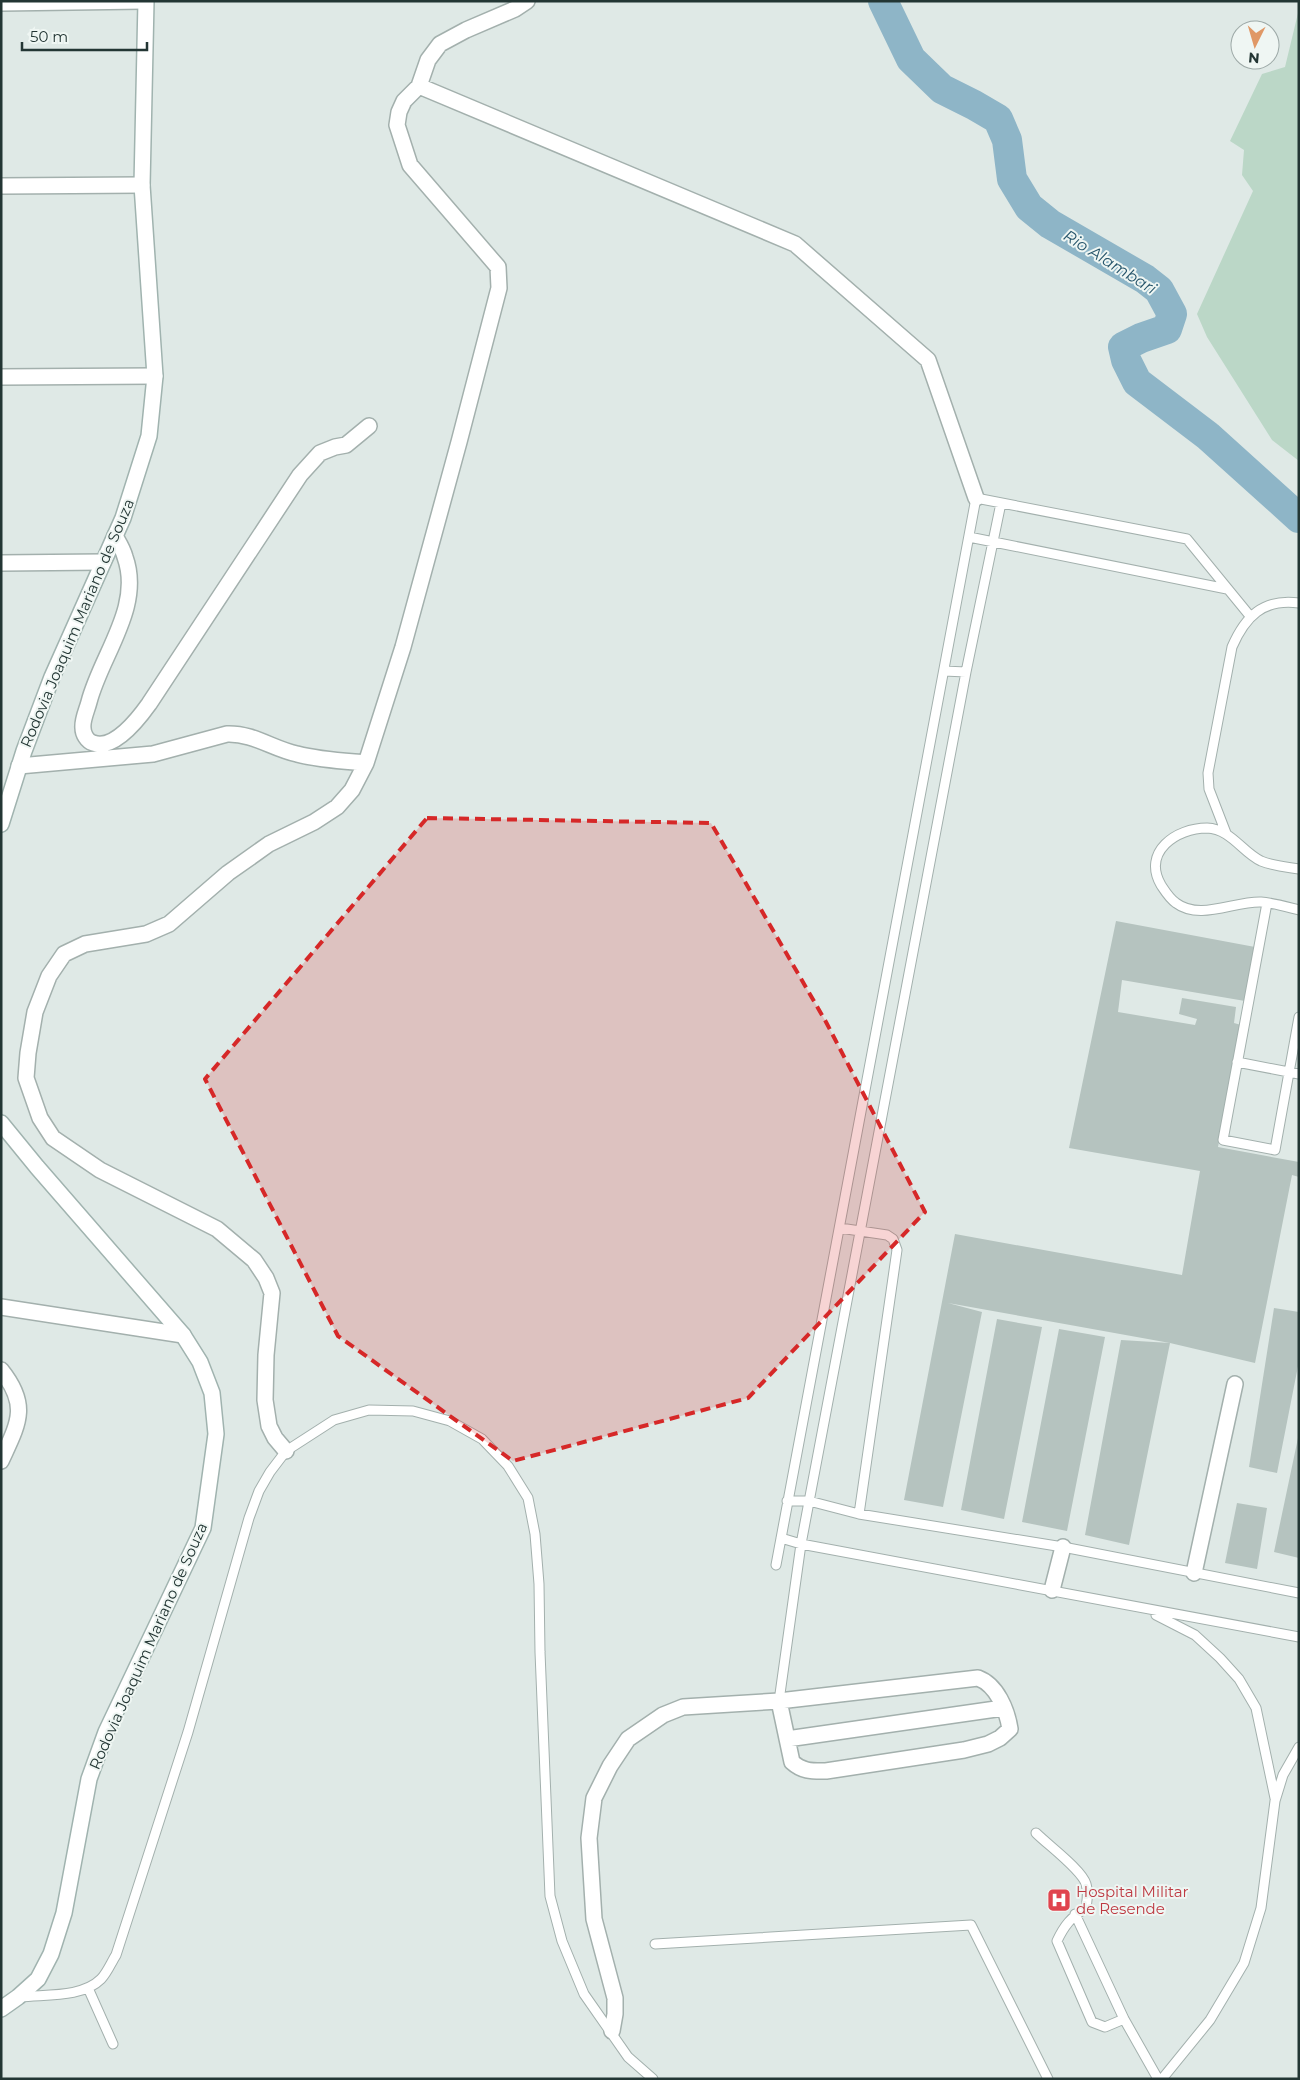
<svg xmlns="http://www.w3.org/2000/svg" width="1300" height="2080" viewBox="0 0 1300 2080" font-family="Montserrat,sans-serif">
  <rect width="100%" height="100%" fill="#dfe9e6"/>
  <path fill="#bbd7c7" d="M 1299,9 L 1299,461 L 1272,440 L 1207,337 L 1197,314 L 1253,191 L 1242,175 L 1244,150 L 1230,141 L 1262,74 L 1285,67 Z"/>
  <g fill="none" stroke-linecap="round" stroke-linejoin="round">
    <path stroke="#8eb5c7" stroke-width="30" d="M 883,1 L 911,59 L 942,89 L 974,105 L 998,119 L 1007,140 L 1012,179 L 1029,207 L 1050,224 L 1145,279 L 1159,290 L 1172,314 L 1167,329 L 1141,338 L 1123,347 L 1126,360 L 1137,382 L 1208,436 L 1299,518"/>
  </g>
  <path fill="#b5c3bf" d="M 1116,921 L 1255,947 L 1245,1001 L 1122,980 L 1118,1012 L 1195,1025 L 1197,1019 L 1179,1014 L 1182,998 L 1236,1007 L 1234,1023 L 1241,1025 L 1218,1147 L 1299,1162 L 1299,1177 L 1292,1175 L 1255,1363 L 1170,1343 L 1129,1545 L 1085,1535 L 1121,1340 L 1170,1343 L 948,1303 L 982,1312 L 943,1507 L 904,1500 L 955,1234 L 1182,1275 L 1200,1171 L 1069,1148 Z
    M 1274,1308 L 1299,1312 L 1299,1361 L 1277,1473 L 1249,1467 Z
    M 997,1319 L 1042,1327 L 1004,1519 L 961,1510 Z
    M 1059,1329 L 1105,1337 L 1067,1531 L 1022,1522 Z
    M 1298,1438 L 1299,1438 L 1299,1558 L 1274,1552 Z
    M 1237,1503 L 1267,1508 L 1257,1569 L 1225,1563 Z"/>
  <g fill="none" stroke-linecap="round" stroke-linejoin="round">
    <g stroke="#a3b0ad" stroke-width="11">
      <path id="lane" d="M 969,537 L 1227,589
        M 944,671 L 966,672
        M 1226,833 L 1209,789 L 1208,773 L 1232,647 C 1245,617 1263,598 1299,603
        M 1299,869 C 1287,867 1273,866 1261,861 C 1242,852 1231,829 1207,828 C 1176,828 1142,852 1161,885 C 1165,891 1169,898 1176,903 C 1200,921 1234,901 1261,902 C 1274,903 1287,907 1299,910
        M 1267,903 L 1223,1140 L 1275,1150 L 1299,1017
        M 1237,1062 L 1299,1074
        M 840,1228 L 887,1235 L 893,1239 L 897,1250 L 859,1514
        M 787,1501 L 809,1501 L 859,1514 L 1063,1547 L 1299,1593
        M 781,1538 L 801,1544 L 1299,1637
        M 776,1565 L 976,498 L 1187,539 L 1250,616
        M 1156,1615 L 1195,1635 L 1220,1658 L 1239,1679 L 1256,1708 L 1275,1798
        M 779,1701 L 801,1544 L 966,672 L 1001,503
        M 1036,1833 C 1048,1845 1082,1870 1086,1884 C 1089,1893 1087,1900 1086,1908 C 1071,1917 1064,1926 1057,1941 L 1092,2022 L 1105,2027 L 1124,2019
        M 1075,1914 L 1124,2019 L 1158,2079
        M 655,1944 L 971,1925 L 1048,2079
        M 88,1988 L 113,2044
        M 20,1997 C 45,1994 82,1998 101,1979 C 107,1973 111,1963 116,1955 L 188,1732 L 249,1518 L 259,1491 L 270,1472 L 286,1451 L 334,1420 L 369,1410 L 413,1411 L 450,1421 L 482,1439 L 508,1466 L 528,1498 L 535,1534 L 539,1584 L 540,1652 L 550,1896 L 562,1941 L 584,1994 L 628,2057 L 653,2079
        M 1162,2079 L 1210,2020 L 1244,1963 L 1261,1908 L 1275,1801 L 1283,1775 L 1299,1747"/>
    </g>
    <g stroke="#a3b0ad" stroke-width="18">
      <path id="street" d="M 1,3 L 144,1
        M 419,86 L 795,244 L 928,360 L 976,498
        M 1,186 L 142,185
        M 1,377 L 155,376
        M 115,536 C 119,543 123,549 125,557 C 143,607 101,655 89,702 C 87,710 82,720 83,728 C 83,734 87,741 93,743 C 114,751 139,718 149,704 L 300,475 L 320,453 L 335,447 L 346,445 L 369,426
        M 1,563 L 103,562
        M 19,766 L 153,754 L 227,734 C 253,733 273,749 297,754 C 320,760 343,761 366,763 L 403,647 L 459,442 L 499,288 L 498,267 L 410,165 L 397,125 L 399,112 L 404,101 L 419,86 L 428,60 L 440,44 L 466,30 L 515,9 L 527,1
        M 1,1307 L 183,1335
        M 1,1370 C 30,1406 18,1424 1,1461
        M 286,1451 L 275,1438 L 269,1426 L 265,1400 L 266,1355 L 272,1293 L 266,1278 L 254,1260 L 217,1229 L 100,1170 L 53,1138 L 40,1118 L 26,1078 L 28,1053 L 35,1012 L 49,976 L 64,954 L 85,944 L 146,934 L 169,924 L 228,873 L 269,844 L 314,822 L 337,807 L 352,790 L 366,763
        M 1194,1573 L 1235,1384
        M 1052,1590 L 1063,1547
        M 787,1739 L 1003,1708
        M 612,2031 L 615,2014 L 615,1998 L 594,1919 L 589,1838 L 594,1798 L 610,1766 L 628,1739 L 663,1715 L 683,1707 L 779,1701 L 978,1678 C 997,1685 1007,1710 1010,1729 L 1000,1738 L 988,1744 L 964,1750 L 826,1771 C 813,1771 803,1772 792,1762 L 779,1701"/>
    </g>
    <g stroke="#a0b3af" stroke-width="18">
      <path id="secondary" d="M 1,824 L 24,751 L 52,677 L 123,518 L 149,436 L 155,376 L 142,185 L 146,1
        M 1,1123 L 37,1167 L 183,1335 L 200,1362 L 212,1393 L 216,1434 L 203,1528 L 106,1732 L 89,1779 L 64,1913 L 51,1954 L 38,1979 L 18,1997 L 1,2009"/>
    </g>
    <use href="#lane" stroke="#fff" stroke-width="9"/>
    <use href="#street" stroke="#fff" stroke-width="15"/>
    <use href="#secondary" stroke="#fff" stroke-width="15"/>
  </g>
  <path fill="#d62828" fill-opacity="0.2" stroke="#d62828" stroke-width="4" stroke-dasharray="10 6" stroke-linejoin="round" d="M 427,818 L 711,823 L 826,1022 L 925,1212 L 748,1398 L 513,1461 L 338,1336 L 205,1079 Z"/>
  <defs>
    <g id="hospital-square" transform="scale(1.25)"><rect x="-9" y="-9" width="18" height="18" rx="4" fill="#e0444e" stroke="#eff6f3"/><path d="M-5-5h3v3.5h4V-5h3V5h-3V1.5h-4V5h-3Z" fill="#fff"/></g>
  </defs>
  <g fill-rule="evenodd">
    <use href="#hospital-square" x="1059" y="1900"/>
  </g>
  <g text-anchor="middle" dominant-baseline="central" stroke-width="4" stroke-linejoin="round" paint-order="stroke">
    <g font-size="15" fill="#233634" stroke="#eff6f3">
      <text transform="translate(77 623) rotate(-67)">Rodovia Joaquim Mariano de Souza</text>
      <text transform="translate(148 1646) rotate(-66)">Rodovia Joaquim Mariano de Souza</text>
    </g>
    <g font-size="15" fill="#be3a42" stroke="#eff6f3" text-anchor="start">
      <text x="1076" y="1891">Hospital Militar<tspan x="1076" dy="17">de Resende</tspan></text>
    </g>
    <g font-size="16" font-style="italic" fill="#25546a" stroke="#eff6f3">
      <text transform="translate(1110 262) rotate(32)">Rio Alambari</text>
    </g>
  </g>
  <rect width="1300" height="2080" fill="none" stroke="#233634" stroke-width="5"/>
  <g transform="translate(1255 45) rotate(185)"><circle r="24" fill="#eff6f3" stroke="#9da9a7"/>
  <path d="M0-4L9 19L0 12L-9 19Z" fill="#e09866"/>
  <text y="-8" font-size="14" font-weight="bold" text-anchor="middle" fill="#233634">N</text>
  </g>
  <path d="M22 42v8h125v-8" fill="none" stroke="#233634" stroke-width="2.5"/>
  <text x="30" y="42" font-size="15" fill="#233634" stroke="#eff6f3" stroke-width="4" paint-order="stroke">50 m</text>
</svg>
